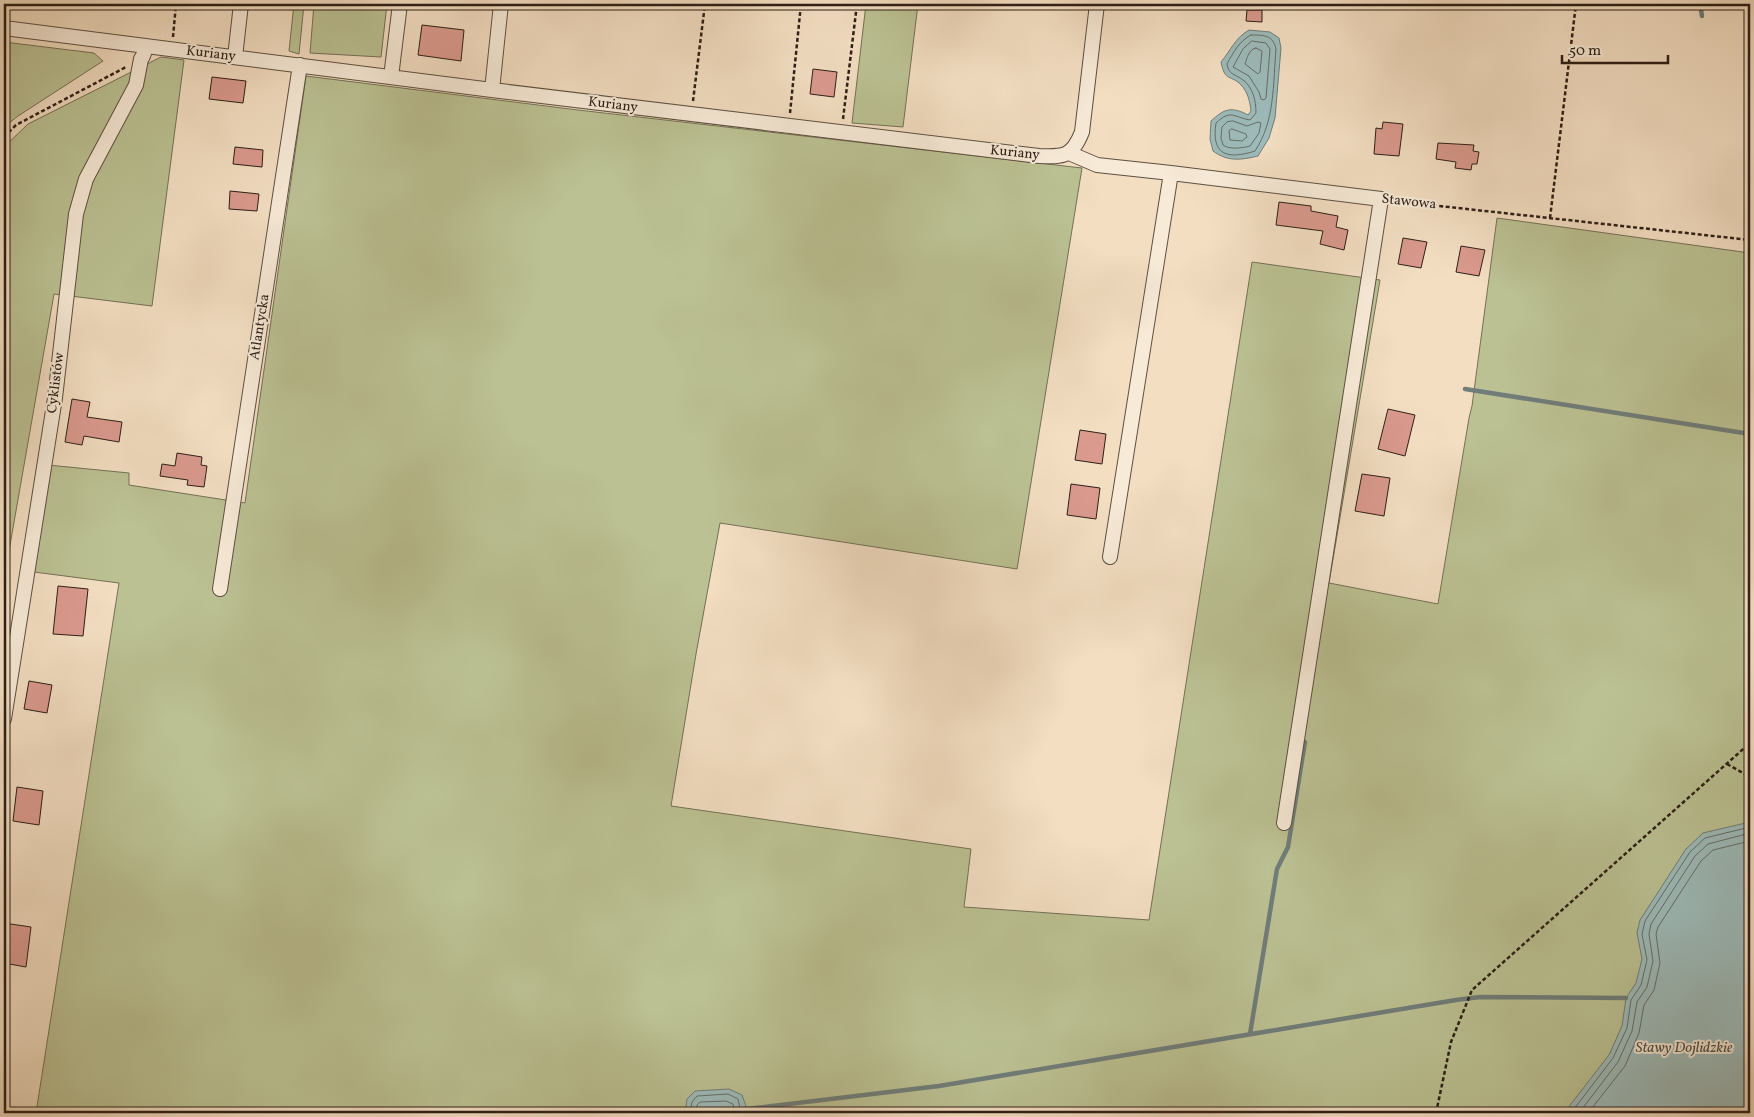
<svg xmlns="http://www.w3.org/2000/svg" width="1754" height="1117" viewBox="0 0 1754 1117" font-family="Vollkorn,serif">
  <rect width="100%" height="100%" fill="#f3dec2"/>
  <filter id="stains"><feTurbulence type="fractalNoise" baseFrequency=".004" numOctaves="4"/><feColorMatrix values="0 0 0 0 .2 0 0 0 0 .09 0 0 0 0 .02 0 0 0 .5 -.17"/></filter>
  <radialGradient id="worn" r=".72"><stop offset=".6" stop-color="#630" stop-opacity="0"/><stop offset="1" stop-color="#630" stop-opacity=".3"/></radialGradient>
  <path fill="#bbc193" stroke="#747055" d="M 294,4 L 304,4 L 299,54 L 289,51 Z
    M 314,4 L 387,4 L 381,57 L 310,53 Z
    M 450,4 L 491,4 L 490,9 Z
    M 866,4 L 918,4 L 903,127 L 852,123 Z
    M 4,42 L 94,53 L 103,61 L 18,116 L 4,127 Z
    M 161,57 L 184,60 L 152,306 L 54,294 L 6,568 L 4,568 L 4,147 L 28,124 Z
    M 306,76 L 578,110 L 1082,168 L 1017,569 L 720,523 L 696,654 L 671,806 L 971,849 L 964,907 L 1149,920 L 1252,262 L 1380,280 L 1329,583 L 1438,604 L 1469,418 L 1472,406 L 1497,218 L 1750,253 L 1750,1113 L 36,1113 L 119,583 L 34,572 L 48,465 L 129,473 L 129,485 L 245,503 Z"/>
  <path fill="#9dbbba" stroke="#707d79" d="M 1249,30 L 1270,32 L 1279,38 L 1281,48 L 1275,118 L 1269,138 L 1258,156 C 1241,160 1228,162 1213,151 L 1210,139 L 1211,121 C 1224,109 1231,106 1248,115 L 1251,111 C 1250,102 1248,92 1241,85 C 1231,74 1225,83 1221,62 C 1231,50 1235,38 1249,30 Z
    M 1750,822 L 1750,1113 L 1564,1113 L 1609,1055 L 1622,1026 L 1626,998 L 1636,983 L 1642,959 L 1637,933 L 1640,920 L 1686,849 L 1703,833 Z
    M 729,1089 L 742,1095 L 747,1109 L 746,1113 L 685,1113 L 687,1099 L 695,1091 Z"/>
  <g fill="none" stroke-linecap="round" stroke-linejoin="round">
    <path stroke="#656d68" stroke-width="1" d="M 1251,35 C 1264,35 1273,35 1276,49 C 1273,84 1275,121 1255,151 C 1227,160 1211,155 1216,123 C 1231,109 1233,117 1250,120 L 1256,113 C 1256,101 1253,87 1243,80 C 1236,74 1229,76 1227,64 C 1233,53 1239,41 1251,35 Z
      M 1252,41 L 1266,43 L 1270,49 L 1266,98 L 1264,100 L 1261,99 L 1259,92 L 1249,76 L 1233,67 L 1243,49 Z
      M 1256,48 L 1262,51 L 1260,72 L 1258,74 L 1245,64 C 1247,58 1249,49 1256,48 Z
      M 1233,121 L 1247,126 L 1258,122 L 1261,123 L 1259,133 L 1250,146 C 1242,148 1230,150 1223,145 L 1221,138 L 1222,127 L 1227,122 Z
      M 1232,129 L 1246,134 L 1247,137 L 1242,141 L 1230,140 L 1229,131 Z
      M 690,1113 L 692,1102 L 697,1096 L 728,1094 L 738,1099 L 741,1113
      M 696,1113 L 697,1105 L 700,1102 L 726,1101 L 733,1104 L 735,1113
      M 1571,1113 L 1613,1058 L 1627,1028 L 1631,1000 L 1641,985 L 1647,960 L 1642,934 L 1645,921 L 1690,852 L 1705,838 L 1750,827
      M 1579,1113 L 1618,1062 L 1632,1031 L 1637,1002 L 1647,987 L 1653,961 L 1649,934 L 1651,924 L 1695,856 L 1708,844 L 1750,833
      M 1588,1113 L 1625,1066 L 1639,1033 L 1644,1005 L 1654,990 L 1660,963 L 1656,934 L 1658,927 L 1701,861 L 1713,850 L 1750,841"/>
    <path stroke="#707d79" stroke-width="4.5" d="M 1700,4 L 1702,16
      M 1465,389 L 1750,434
      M 1250,1034 L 1277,869 L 1288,847 L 1305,742
      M 731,1113 L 747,1109 L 939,1086 L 1456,1000 L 1480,997 L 1626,998"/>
  </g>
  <path fill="#da9a8e" stroke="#2d1f17" d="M 1247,10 L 1262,10 L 1262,22 L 1246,21 Z
    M 422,25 L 464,30 L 461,61 L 418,55 Z
    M 813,69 L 837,72 L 834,97 L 810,94 Z
    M 212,77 L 246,81 L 243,103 L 209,99 Z
    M 1383,122 L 1403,124 L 1399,156 L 1374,154 L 1376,128 L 1382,129 Z
    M 1438,143 L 1474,145 L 1473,151 L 1479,152 L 1477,164 L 1472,164 L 1471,170 L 1455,168 L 1456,162 L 1436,159 Z
    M 235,147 L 263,150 L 262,167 L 233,164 Z
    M 230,191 L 259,194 L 257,211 L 229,209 Z
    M 1279,202 L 1311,206 L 1311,211 L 1338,216 L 1336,227 L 1348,230 L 1344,250 L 1320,244 L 1323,231 L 1276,225 Z
    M 1403,238 L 1427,242 L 1421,268 L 1398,264 Z
    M 1461,246 L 1485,250 L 1479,276 L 1456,272 Z
    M 72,399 L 90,402 L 87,417 L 122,422 L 119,442 L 84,436 L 82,445 L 65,442 Z
    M 1388,409 L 1415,415 L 1405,456 L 1378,449 Z
    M 1080,430 L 1106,434 L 1102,464 L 1075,460 Z
    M 177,453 L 202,457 L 201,465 L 207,466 L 204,487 L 187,485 L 188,480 L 160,476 L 162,464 L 175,466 Z
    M 1362,474 L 1390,478 L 1384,516 L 1355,511 Z
    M 1071,484 L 1100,488 L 1096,519 L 1067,515 Z
    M 58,586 L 88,589 L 83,636 L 53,634 Z
    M 29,681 L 52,685 L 47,713 L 24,709 Z
    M 17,787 L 43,791 L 39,825 L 13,821 Z
    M 4,923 L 31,927 L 26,967 L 4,963 Z"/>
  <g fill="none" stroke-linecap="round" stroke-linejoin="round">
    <g stroke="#5e4f42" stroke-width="16">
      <path id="minor" d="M 4,28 L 492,90 L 1039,156 C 1064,157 1072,157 1082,132 L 1097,4
        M 235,57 L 241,4
        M 391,77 L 400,4
        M 492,90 L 501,4
        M 1069,153 L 1097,165 L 1171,173 L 1381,199 L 1284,823
        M 1110,557 L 1171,173
        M 220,589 L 300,65
        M 4,719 L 55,398 L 76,214 L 86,179 L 136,85 L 141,59 L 143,56 L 146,47"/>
    </g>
    <path stroke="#2d1f17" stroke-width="2.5" stroke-dasharray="4 2.5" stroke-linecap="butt" d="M 173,37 L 176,4
      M 693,101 L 705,4
      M 790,113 L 801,4
      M 843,119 L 857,4
      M 4,137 L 16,125 L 126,67
      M 1394,201 L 1750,240
      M 1550,218 L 1576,4
      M 1727,764 L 1750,777
      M 1436,1113 L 1451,1042 L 1472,990 L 1750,743"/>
    <use href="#minor" stroke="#f7ead7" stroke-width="14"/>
  </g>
  <g text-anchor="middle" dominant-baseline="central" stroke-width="4" stroke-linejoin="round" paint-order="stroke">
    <g font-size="14" fill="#2d1f17" stroke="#f7ead7">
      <text transform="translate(211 54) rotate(7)">Kuriany</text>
      <text transform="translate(613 105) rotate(7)">Kuriany</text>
      <text transform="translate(1015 153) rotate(6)">Kuriany</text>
      <text transform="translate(1409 202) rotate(6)">Stawowa</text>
      <text transform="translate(260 327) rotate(-81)">Atlantycka</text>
      <text transform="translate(56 383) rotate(-83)">Cyklistów</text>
    </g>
    <g font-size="15" font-style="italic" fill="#4f4e48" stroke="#f7ead7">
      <text x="1684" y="1048">Stawy Dojlidzkie</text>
    </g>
  </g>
  <rect width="1754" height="1117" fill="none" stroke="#f3dec2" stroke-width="20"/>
  <rect x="5" y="5" width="1744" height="1107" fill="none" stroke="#2d1f17" stroke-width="2.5"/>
  <rect x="10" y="10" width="1734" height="1097" fill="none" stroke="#2d1f17"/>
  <path d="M1562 55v8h106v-8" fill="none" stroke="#2d1f17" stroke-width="2.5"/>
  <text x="1569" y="55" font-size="15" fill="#2d1f17" stroke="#f7ead7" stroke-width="4" paint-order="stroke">50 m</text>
  <rect width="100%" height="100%" filter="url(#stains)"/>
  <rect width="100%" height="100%" fill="url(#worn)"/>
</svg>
